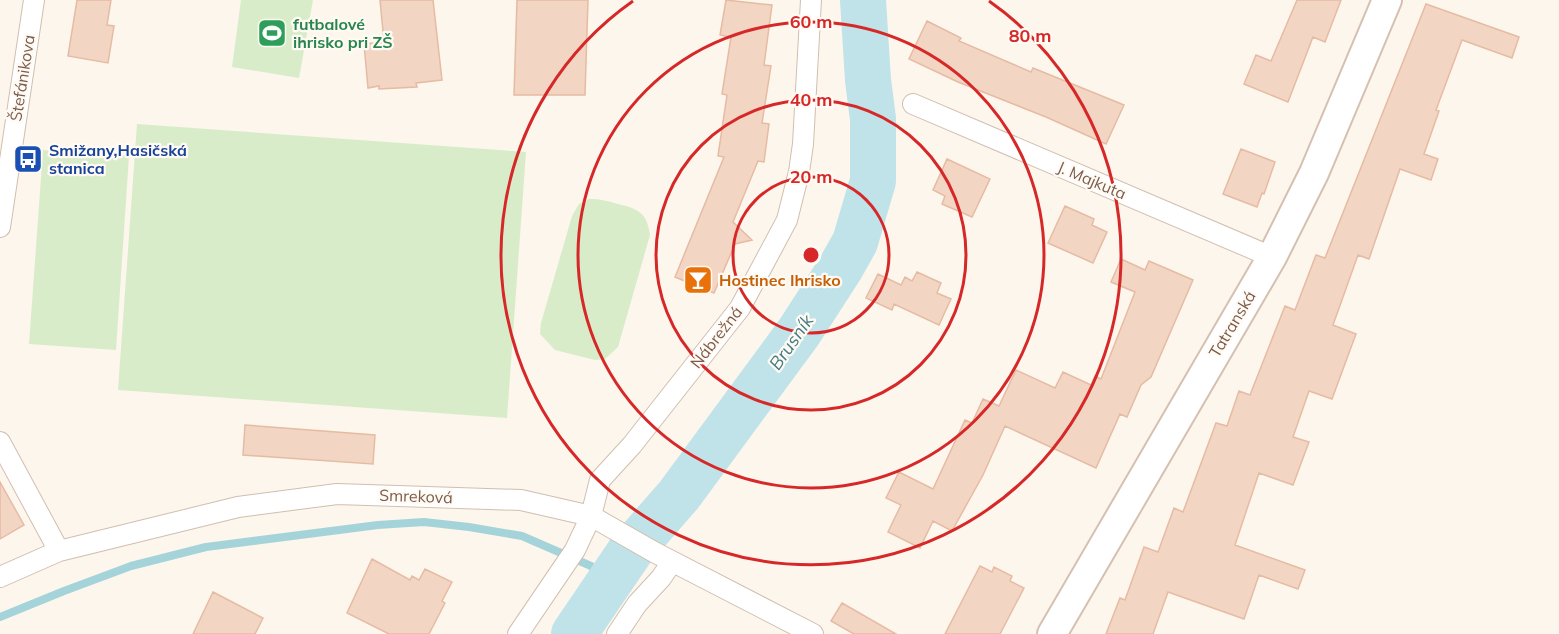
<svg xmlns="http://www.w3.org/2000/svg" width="1559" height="634" viewBox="0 0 1559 634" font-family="Mulish,sans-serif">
  <rect width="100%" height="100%" fill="#fdf6ec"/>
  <path fill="#d8ecc9" d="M 241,0 L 313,0 L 299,78 L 232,67 Z
    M 137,124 L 526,152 L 507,418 L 118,390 Z
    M 43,150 L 129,156 L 116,350 L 29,344 Z
    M 589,199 C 600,199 608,201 618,204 C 639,209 647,213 650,235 L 618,347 L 605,359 L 595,360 L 555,350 L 540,334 L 541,323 L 572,216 L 579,204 Z"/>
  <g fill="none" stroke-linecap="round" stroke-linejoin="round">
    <path stroke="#a5d3da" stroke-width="8" d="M 0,617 L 64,591 L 131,566 L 206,547 L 378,525 L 424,522 L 469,527 L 522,536 L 591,566 L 606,587"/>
    <path stroke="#bfe3e8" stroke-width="46" d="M 574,634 L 631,550 L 679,495 L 799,332 L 841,267 L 855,242 L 873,181 L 873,119 L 868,80 L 863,0"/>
  </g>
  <path fill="#f3d5c3" stroke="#e6bba3" stroke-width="1.5" d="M 77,0 L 111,0 L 107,25 L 114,26 L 108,63 L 68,56 Z
    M 380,0 L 433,0 L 442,80 L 416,83 L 417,87 L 379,89 L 379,86 L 368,88 L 364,44 L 384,42 Z
    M 517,0 L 588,0 L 585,95 L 514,95 Z
    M 726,0 L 772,5 L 764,65 L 771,66 L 762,123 L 769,124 L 764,162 L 758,161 L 733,222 L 752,240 L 735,244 L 714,293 L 675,277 L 724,157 L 718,156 L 727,95 L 722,94 L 731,37 L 720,35 Z
    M 1297,0 L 1341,0 L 1325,42 L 1313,37 L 1288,102 L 1244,84 L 1256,55 L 1271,61 Z
    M 1426,4 L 1519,37 L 1512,58 L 1462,40 L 1436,110 L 1439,111 L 1424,154 L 1438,159 L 1431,180 L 1400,169 L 1369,259 L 1358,255 L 1333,325 L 1356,334 L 1332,399 L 1309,391 L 1293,437 L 1309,442 L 1293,485 L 1259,473 L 1235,545 L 1305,570 L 1298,589 L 1259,575 L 1244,619 L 1168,592 L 1153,634 L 1106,634 L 1120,598 L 1125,600 L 1144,547 L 1158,552 L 1174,508 L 1183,512 L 1216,423 L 1227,426 L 1239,391 L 1250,395 L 1285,306 L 1295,310 L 1316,255 L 1325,258 Z
    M 927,21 L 961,38 L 959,41 L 1031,72 L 1033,68 L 1124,105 L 1106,144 L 1046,117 L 958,82 L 909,59 Z
    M 1241,149 L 1275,162 L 1264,194 L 1262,193 L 1257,207 L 1223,194 Z
    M 947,159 L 990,179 L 972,217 L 942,204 L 945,196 L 933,190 Z
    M 1065,206 L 1094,219 L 1092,225 L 1107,232 L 1093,263 L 1048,243 Z
    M 1121,259 L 1145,270 L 1149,261 L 1193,280 L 1151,377 L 1141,385 L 1127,417 L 1120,414 L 1096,468 L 1005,426 L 983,475 L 952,531 L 933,521 L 920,548 L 888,532 L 901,505 L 886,498 L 899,472 L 933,489 L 965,420 L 972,423 L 983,399 L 999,406 L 1016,370 L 1055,388 L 1063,372 L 1091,385 L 1095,376 L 1101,379 L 1135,292 L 1111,282 Z
    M 917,272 L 941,283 L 937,293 L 951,299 L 939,325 L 894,304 L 892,310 L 866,298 L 878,274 L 901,285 L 905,277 L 912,281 Z
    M 245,425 L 375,435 L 373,464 L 243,455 Z
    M 0,482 L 24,525 L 0,539 Z
    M 372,559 L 410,580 L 412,576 L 419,580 L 425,569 L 452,582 L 442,601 L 445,603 L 429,634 L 389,634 L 347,613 Z
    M 980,566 L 992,572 L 994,567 L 1012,576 L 1010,581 L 1024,588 L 1000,634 L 945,634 Z
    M 213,592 L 263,618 L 255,634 L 193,634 Z
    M 842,603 L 896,634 L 854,634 L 831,621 Z"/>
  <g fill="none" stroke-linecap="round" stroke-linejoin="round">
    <g stroke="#d1beb0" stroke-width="22">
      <path id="minor" d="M 913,104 L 1272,257
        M 0,227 L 34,0
        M 0,442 L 59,551
        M 0,577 L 59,551 L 238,507 L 337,494 L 521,500 L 591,516 L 654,552 L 813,634
        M 518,634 L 575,550 L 591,516 L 600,480 L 632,445 L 740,308 L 787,220 L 799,172 L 803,144 L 811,0
        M 617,634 L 637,604 L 661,578 L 672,562"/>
    </g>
    <g stroke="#d6c0b0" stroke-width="32">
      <path id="secondary" d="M 1052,634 L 1272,257 L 1314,173 L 1387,0"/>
    </g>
    <use href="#minor" stroke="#fff" stroke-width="20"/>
    <use href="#secondary" stroke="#fff" stroke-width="28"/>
  </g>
  <g fill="none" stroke="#d62828" stroke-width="3">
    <circle cx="811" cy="255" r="78"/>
    <circle cx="811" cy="255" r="155"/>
    <circle cx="811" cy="255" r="233"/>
    <path d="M989 1A310 310 0 1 1 633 1"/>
  </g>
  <defs>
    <g id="stadium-square" transform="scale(1.5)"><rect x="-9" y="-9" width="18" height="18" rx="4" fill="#2e9e5b" stroke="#fffaf3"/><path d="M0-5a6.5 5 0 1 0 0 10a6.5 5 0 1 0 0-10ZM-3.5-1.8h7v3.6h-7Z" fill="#fff"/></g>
    <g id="bus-square" transform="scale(1.5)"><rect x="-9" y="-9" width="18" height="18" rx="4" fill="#1a4fb4" stroke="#fffaf3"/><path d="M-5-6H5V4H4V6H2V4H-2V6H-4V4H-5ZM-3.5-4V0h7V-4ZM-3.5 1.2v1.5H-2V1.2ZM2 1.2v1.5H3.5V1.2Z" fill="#fff"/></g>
    <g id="bar-square" transform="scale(1.5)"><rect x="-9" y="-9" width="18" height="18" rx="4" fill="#e8710a" stroke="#fffaf3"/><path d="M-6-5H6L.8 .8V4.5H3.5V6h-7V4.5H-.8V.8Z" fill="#fff"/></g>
  </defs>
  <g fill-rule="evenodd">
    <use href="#stadium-square" x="272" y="33"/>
    <use href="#bus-square" x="28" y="159"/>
    <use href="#bar-square" x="698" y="280"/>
  </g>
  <g text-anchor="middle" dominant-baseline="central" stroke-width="4.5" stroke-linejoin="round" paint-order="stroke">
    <g font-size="16" font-weight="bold" fill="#27864d" stroke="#fffaf3" text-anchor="start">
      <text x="293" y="24">futbalové<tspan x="293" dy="18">ihrisko pri ZŠ</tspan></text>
    </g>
    <g font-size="16" fill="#7a5c4d" stroke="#fffaf3">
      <text transform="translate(22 78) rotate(-81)">Štefánikova</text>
      <text transform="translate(1092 180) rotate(23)">J. Majkuta</text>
      <text transform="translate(1232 324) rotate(-59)">Tatranská</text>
      <text transform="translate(716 337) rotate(-52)">Nábrežná</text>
      <text transform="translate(416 496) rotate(2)">Smreková</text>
    </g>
    <g font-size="16" font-weight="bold" fill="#164399" stroke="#fffaf3" text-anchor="start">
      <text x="49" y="150">Smižany,Hasičská<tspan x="49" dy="18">stanica</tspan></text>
    </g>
    <g font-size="16" font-weight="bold" fill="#c56008" stroke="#fffaf3" text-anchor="start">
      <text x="719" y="280">Hostinec Ihrisko</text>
    </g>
    <g font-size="18" font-style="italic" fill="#437c86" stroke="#fffaf3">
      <text transform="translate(791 342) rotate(-55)">Brusník</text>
    </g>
  </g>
  <circle cx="811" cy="255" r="9" fill="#d62828" stroke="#fffaf3" stroke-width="3"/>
  <g font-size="18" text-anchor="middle" font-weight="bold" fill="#d62828" stroke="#fffaf3" stroke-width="4.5" stroke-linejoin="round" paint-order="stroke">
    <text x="811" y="28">60 m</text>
    <text x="1030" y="42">80 m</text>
    <text x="811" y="106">40 m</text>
    <text x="811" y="183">20 m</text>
  </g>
</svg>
